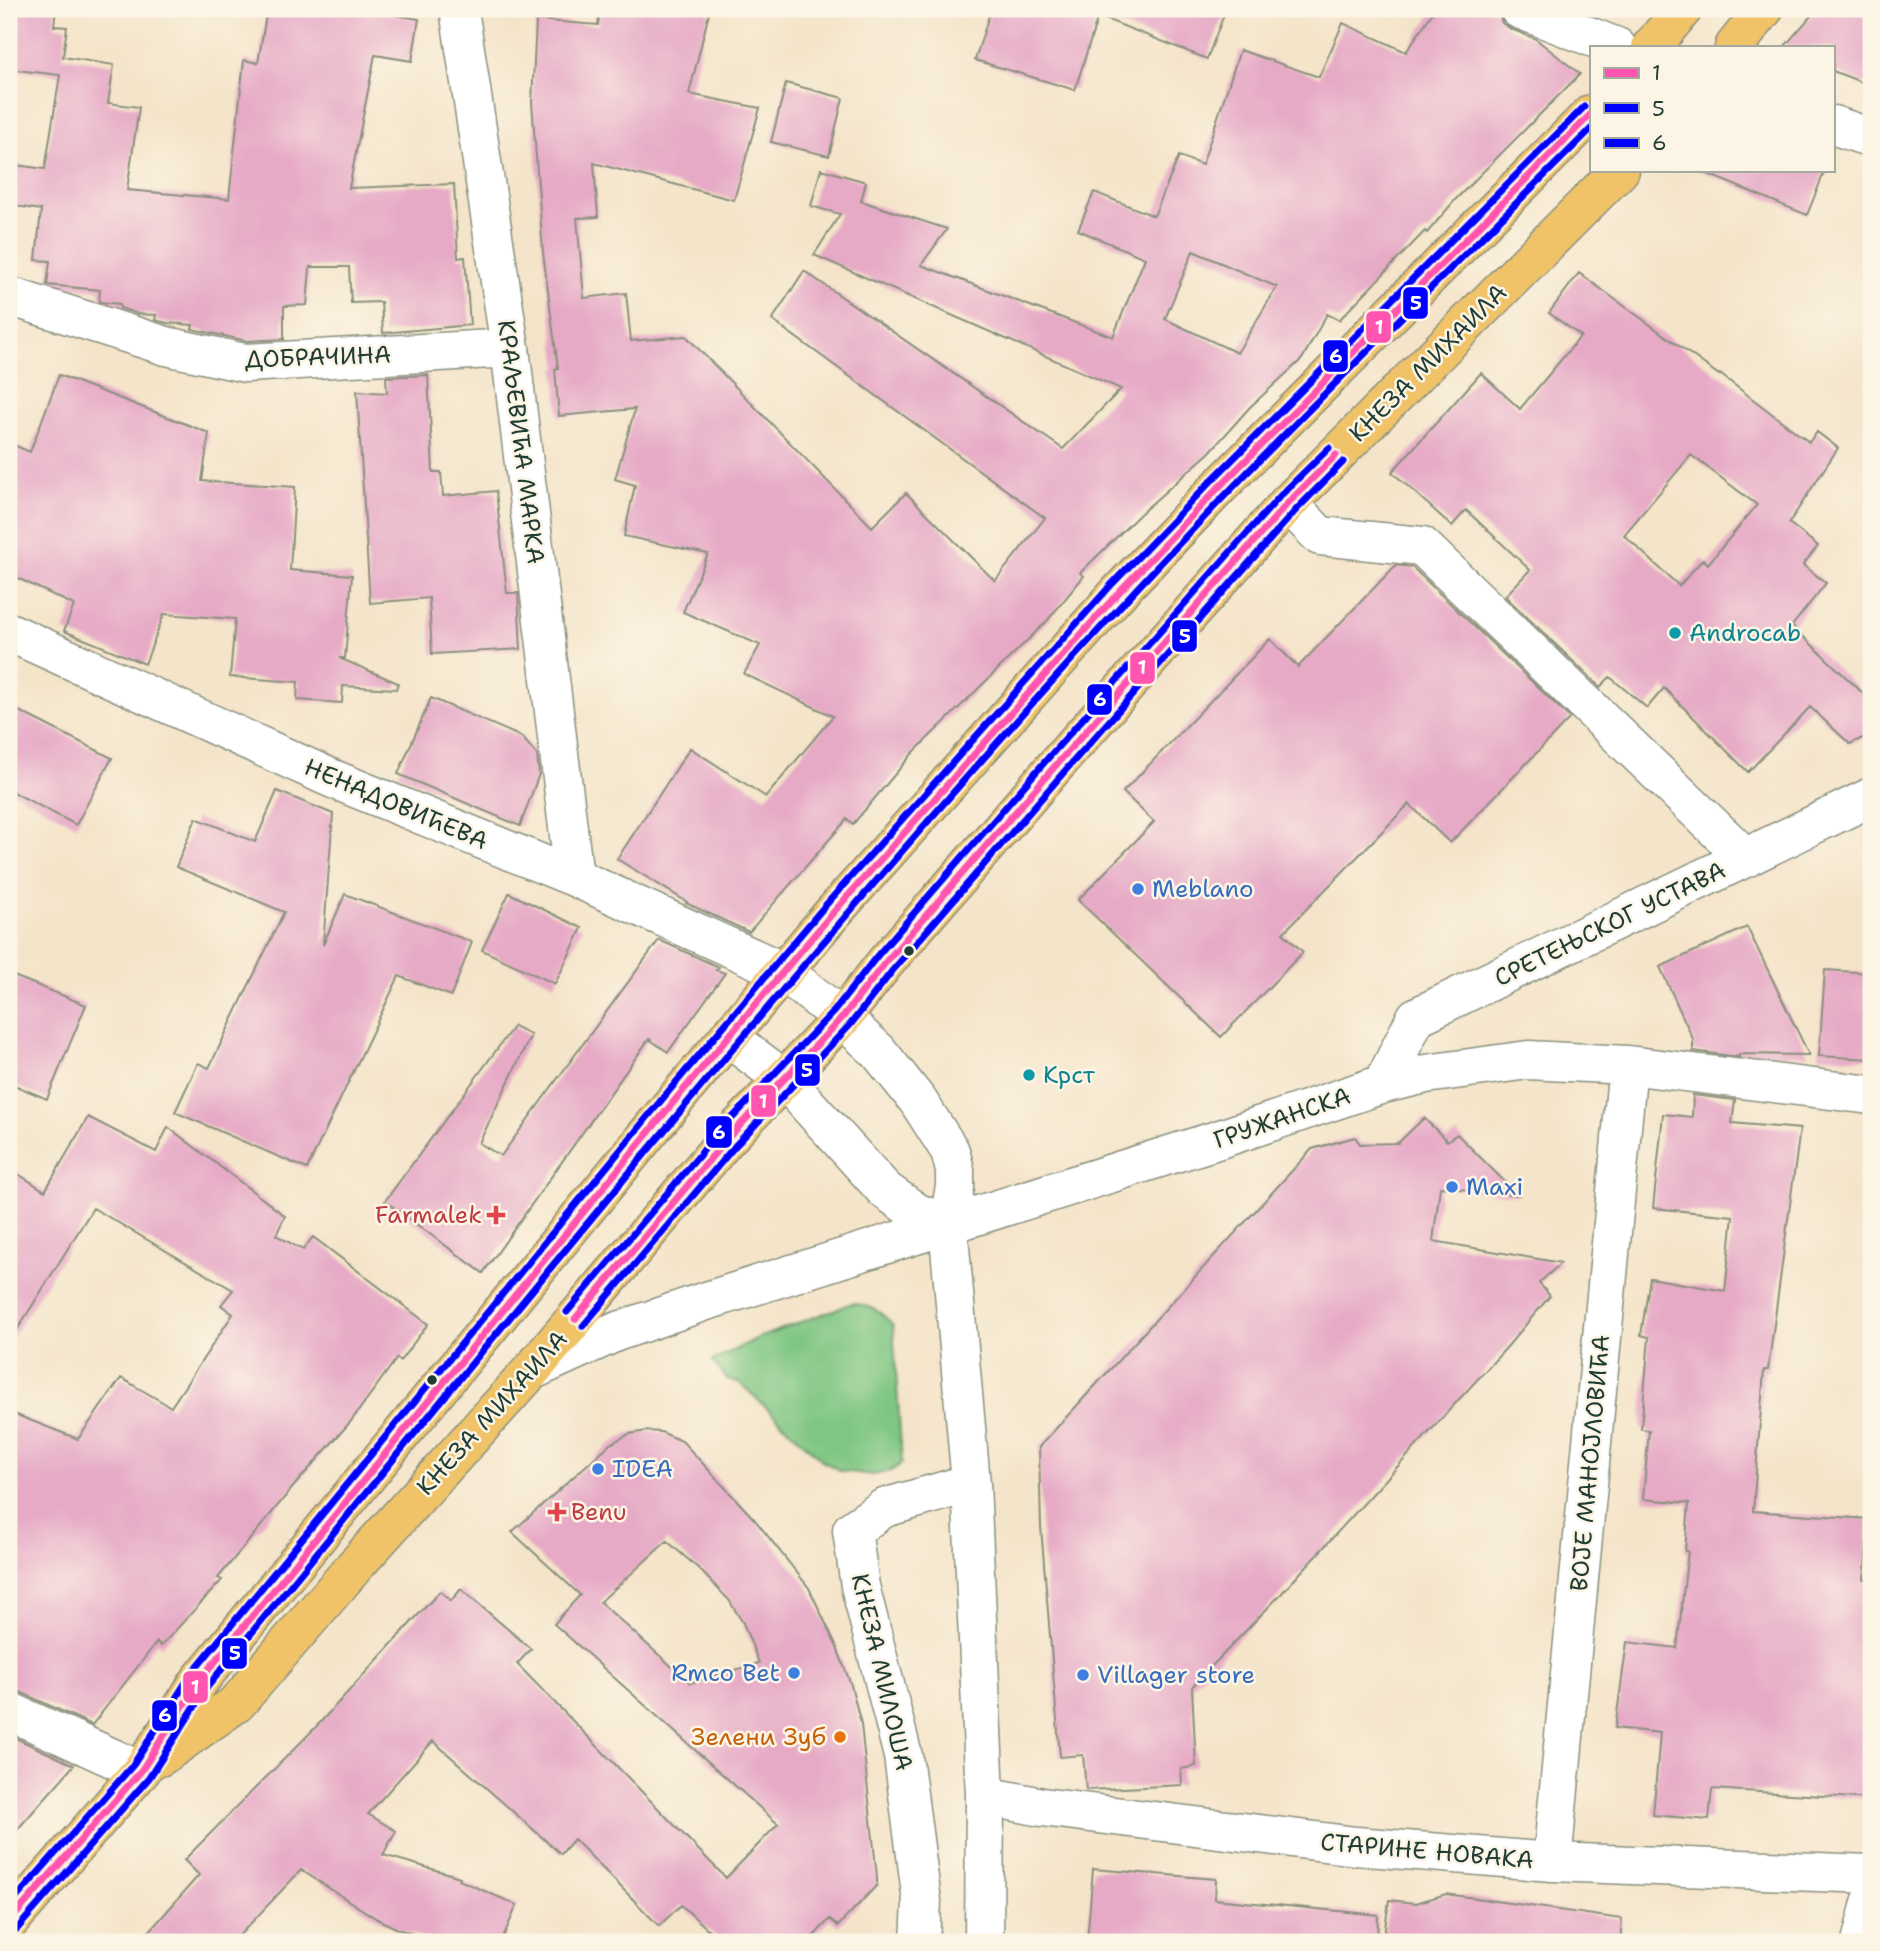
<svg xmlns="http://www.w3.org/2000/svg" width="1880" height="1951" viewBox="0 0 1880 1951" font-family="'Shantell Sans',sans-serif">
  <rect width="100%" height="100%" fill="#fcf5e5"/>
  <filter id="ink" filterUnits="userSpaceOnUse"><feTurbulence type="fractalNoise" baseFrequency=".0143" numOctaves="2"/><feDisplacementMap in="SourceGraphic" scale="14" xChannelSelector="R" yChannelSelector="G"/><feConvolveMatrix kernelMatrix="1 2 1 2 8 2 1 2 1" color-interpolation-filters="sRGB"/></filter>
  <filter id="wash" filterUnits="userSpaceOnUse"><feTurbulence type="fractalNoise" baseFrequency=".00686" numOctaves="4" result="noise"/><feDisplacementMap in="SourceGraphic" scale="28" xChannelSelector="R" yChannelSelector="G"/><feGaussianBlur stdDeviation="1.57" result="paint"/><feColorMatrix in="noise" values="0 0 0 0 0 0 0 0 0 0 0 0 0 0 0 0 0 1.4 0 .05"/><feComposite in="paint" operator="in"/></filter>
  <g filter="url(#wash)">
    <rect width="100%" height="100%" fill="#f4e4c9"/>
    <path fill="#7fc682" stroke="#4f825b" stroke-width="2" d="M 852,1303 C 871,1306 881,1310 893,1326 L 902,1463 L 891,1471 L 873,1475 L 841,1471 L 824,1462 L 740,1383 L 727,1379 L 712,1361 L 758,1338 Z"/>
    <g id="blocks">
      <path fill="#e6a9c6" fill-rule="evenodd" d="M 9,9 L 56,9 L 54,26 L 67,27 L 63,57 L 114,65 L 108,103 L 139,107 L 127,190 L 229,199 L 244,60 L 258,63 L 267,9 L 359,9 L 419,19 L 412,61 L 375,55 L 349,188 L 454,184 L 458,258 L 465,257 L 470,325 L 383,333 L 381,302 L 351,303 L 349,267 L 310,267 L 307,305 L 284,306 L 284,339 L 247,341 L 192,329 L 193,325 L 167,323 L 155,320 L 156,315 L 138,314 L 120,308 L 120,304 L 99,302 L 100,290 L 47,285 L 50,261 L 36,260 L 41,210 L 9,205 L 9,164 L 45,169 L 60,75 L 9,69 Z
        M 600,9 L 710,9 L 689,94 L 760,108 L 734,200 L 594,163 L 598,217 L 577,218 L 584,298 L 626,293 L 631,341 L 686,336 L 872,527 L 906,493 L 995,581 L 1045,518 L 772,320 L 804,271 L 1063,449 L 1121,389 L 814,255 L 840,214 L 811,206 L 821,169 L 866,182 L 861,201 L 947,229 L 921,265 L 1113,337 L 1145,258 L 1078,230 L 1094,192 L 1154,216 L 1179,156 L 1202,165 L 1240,50 L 1319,77 L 1343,23 L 1406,52 L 1435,9 L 1498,9 L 1502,23 L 1511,29 L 1536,39 L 1580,74 L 1455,200 L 1427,233 L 1425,231 L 1339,320 L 1327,314 L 1302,359 L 1250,407 L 1209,453 L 1140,514 L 1080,573 L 1084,576 L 1047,621 L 912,754 L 853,824 L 847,819 L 749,932 L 686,903 L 687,902 L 617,859 L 690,748 L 766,797 L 833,716 L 744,674 L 760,645 L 683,612 L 708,554 L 624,536 L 635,485 L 615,479 L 635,409 L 559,416 L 555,369 L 558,368 L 543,253 L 532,102 L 536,20 L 598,25 ZM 1193,251 L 1277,287 L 1237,353 L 1165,319 Z
        M 991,9 L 1226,9 L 1207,59 L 1098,16 L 1075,90 L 975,60 Z
        M 1817,9 L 1871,9 L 1871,86 L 1833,71 L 1833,47 L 1784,47 Z
        M 786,83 L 843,98 L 829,156 L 771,142 Z
        M 1698,170 L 1825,170 L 1807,215 Z
        M 1579,273 L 1719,375 L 1720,374 L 1809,442 L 1817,432 L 1838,448 L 1789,523 L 1818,546 L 1803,565 L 1826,583 L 1792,626 L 1871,701 L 1871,734 L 1850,744 L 1810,707 L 1748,772 L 1664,688 L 1647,708 L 1610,677 L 1600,687 L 1505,596 L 1530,570 L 1466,510 L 1452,526 L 1392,472 L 1481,373 L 1520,409 L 1581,336 L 1549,313 ZM 1691,455 L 1757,505 L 1708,564 L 1703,559 L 1679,586 L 1624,535 Z
        M 59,375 L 209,433 L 202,481 L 295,487 L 290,570 L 352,575 L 345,658 L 339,658 L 398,683 L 396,689 L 343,686 L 342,703 L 297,700 L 298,682 L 230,677 L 235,619 L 164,614 L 145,664 L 64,631 L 74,605 L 9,574 L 9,443 L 30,452 Z
        M 428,375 L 433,472 L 441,472 L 443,496 L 496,491 L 507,593 L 518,593 L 521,649 L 432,654 L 429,598 L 370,603 L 357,391 L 387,393 L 386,377 Z
        M 1396,565 L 1412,567 L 1570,718 L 1450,843 L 1409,804 L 1283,933 L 1303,952 L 1221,1037 L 1078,900 L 1154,822 L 1123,792 L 1270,639 L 1298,667 Z
        M 431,698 L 522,737 L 537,755 L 539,774 L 520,826 L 398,774 Z
        M 9,706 L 112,758 L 76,825 L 9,790 Z
        M 277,791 L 333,814 L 323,945 L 345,894 L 472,942 L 451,996 L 399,976 L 307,1169 L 175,1112 L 198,1063 L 209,1068 L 284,912 L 176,867 L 196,818 L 255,842 Z
        M 509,893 L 582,928 L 555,984 L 482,950 Z
        M 1747,927 L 1809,1055 L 1739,1054 L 1739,1057 L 1693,1051 L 1693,1039 L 1660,967 Z
        M 659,940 L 719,967 L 716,970 L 725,973 L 668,1052 L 649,1039 L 483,1273 L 385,1201 L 514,1026 L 531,1035 L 479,1143 L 501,1156 Z
        M 1825,970 L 1871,973 L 1871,1059 L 1819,1056 Z
        M 9,974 L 86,1005 L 47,1099 L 9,1083 Z
        M 1693,1095 L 1735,1100 L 1732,1123 L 1800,1129 L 1768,1370 L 1764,1370 L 1753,1511 L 1869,1519 L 1864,1579 L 1871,1580 L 1871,1799 L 1712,1789 L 1709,1820 L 1653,1815 L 1660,1733 L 1615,1728 L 1627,1642 L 1677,1648 L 1688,1551 L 1685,1551 L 1689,1503 L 1643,1499 L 1649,1430 L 1641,1429 L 1649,1337 L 1641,1335 L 1650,1278 L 1725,1291 L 1733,1216 L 1653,1208 L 1663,1114 L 1692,1117 Z
        M 88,1117 L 156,1152 L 168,1127 L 285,1216 L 276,1235 L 303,1250 L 313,1237 L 428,1324 L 400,1361 L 397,1358 L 351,1421 L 294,1486 L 218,1578 L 222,1580 L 161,1646 L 157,1642 L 92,1725 L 18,1691 L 9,1689 L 9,1412 L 78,1439 L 121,1378 L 171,1407 L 233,1314 L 221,1305 L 233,1290 L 93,1208 L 9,1343 L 9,1168 L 45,1191 Z
        M 1424,1118 L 1447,1141 L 1457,1134 L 1518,1195 L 1440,1187 L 1433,1241 L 1561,1263 L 1539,1283 L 1550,1296 L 1507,1347 L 1281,1594 L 1192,1687 L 1196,1766 L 1181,1769 L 1182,1785 L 1086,1790 L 1083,1755 L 1060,1757 L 1041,1527 L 1039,1447 L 1312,1149 L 1355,1137 L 1360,1144 L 1398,1143 Z
        M 647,1431 L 661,1432 L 682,1441 L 755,1520 L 809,1588 L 836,1645 L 851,1685 L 861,1724 L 877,1877 L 877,1885 L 838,1926 L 830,1919 L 808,1942 L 722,1942 L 681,1905 L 659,1926 L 574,1839 L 561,1854 L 433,1741 L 368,1814 L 396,1831 L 383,1855 L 460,1877 L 459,1880 L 517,1905 L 501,1942 L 436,1942 L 398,1929 L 377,1919 L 301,1870 L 233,1942 L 140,1942 L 199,1875 L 184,1860 L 316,1727 L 440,1591 L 451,1601 L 461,1589 L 531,1649 L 517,1664 L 726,1878 L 778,1824 L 554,1624 L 580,1595 L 512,1532 L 610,1444 L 629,1434 ZM 667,1541 L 699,1569 L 729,1600 L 743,1623 L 759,1663 L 690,1683 L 600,1602 Z
        M 9,1735 L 74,1765 L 9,1839 Z
        M 1093,1869 L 1216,1879 L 1215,1899 L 1378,1915 L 1377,1942 L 1087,1942 Z
        M 1446,1894 L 1622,1919 L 1620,1942 L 1383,1942 L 1389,1900 L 1416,1903 Z"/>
    </g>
  </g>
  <g filter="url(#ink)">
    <use href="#blocks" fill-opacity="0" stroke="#8a907e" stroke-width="2"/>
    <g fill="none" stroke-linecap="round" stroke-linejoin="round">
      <g stroke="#8a907e" stroke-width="41">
        <path id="minor" d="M 459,9 L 510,348 L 574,877
          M 1519,9 L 1617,47
          M 1833,125 L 1871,138
          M 9,296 L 166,346 L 245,363 L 510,348
          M 1288,503 L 1320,536 L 1422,546 L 1746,858
          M 9,632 L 333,779 L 574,877 L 784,972 L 842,1018 L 878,1051 L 918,1101 L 950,1151 L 955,1170 L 955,1187 L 948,1225 L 971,1483 L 985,1796 L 984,1942
          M 729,1038 L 785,1080 L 885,1190 L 916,1212 L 948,1225
          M 1383,1084 L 1416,1017 L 1871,797
          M 531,1371 L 616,1332 L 700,1303 L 1220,1139 L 1383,1084 L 1426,1074 L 1528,1060 L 1628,1065 L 1871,1095
          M 9,1711 L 141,1771
          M 985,1796 L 1042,1807 L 1356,1846 L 1552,1862 L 1871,1874
          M 1552,1862 L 1628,1065
          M 920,1942 L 922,1901 L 903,1756 L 860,1586 L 852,1530 L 884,1508 L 971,1483
          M 1861,1942 L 1871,1903"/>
      </g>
      <g stroke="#8a907e" stroke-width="41">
        <path id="major" d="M 1651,47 L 1683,9
          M 1734,47 L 1764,9
          M 160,1757 L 237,1703 L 353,1568 L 531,1371 L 726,1140 L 842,1018 L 885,963 L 1056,765 L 1288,503 L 1620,170
          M 9,1922 L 141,1771 L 200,1680 L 676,1099 L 831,915 L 1120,591 L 1218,488 L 1591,114"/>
      </g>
      <use href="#minor" stroke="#fff" stroke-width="38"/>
      <use href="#major" stroke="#f0c369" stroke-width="38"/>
      <g stroke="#fcf5e5" stroke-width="12">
        <path id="bus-1" d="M 575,1319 L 726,1140 L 842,1018 L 885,963 L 1056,765 L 1288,503 L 1336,455
          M 9,1922 L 141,1771 L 200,1680 L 676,1099 L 831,915 L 1120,591 L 1218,488 L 1591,114"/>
      </g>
      <g stroke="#fcf5e5" stroke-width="12">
        <path id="bus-2" d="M 583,1326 L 734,1147 L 850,1025 L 893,970 L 1064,772 L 1296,510 L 1343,462
          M 17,1929 L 149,1778 L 208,1686 C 509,1319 806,948 1128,598 C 1277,437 1436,284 1591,129"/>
      </g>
      <g stroke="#fcf5e5" stroke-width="12">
        <path id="bus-3" d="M 567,1312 L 718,1133 L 834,1011 L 877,956 L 1048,758 L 1280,496 L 1329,448
          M 9,1906 L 133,1765 L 192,1673 L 668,1092 L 823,908 L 1112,584 L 1211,481 L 1584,107"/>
      </g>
      <use href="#bus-1" stroke="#ff54af" stroke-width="7"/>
      <use href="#bus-2" stroke="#00f" stroke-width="7"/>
      <use href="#bus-3" stroke="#00f" stroke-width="7"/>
    </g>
  </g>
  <g fill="#0f9aa8" stroke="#fcf5e5" stroke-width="2.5">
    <circle cx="1675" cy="633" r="7"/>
    <circle cx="1029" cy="1075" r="7"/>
  </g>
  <g fill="#3f7fe0" stroke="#fcf5e5" stroke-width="2.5">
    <circle cx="1138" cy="889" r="7"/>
    <circle cx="1452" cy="1187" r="7"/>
    <circle cx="598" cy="1469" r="7"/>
    <circle cx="794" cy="1673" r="7"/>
    <circle cx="1083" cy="1675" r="7"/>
  </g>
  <g fill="#1f3d34" stroke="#fcf5e5" stroke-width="2.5">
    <circle cx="909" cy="951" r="6"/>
    <circle cx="432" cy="1380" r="6"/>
  </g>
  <g fill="#e0444e" stroke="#fcf5e5" stroke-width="2.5">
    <path d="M492.5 1204.5h7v7h7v7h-7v7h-7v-7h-7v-7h7z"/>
    <path d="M553.5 1501.5h7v7h7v7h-7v7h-7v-7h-7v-7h7z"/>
  </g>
  <circle fill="#e8710a" stroke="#fcf5e5" stroke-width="2.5" cx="840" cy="1737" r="7"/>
  <g text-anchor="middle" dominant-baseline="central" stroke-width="5" stroke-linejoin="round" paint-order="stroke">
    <g font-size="24" fill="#1f3d34" stroke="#fcf5e5">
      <text transform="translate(318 357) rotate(-2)">ДОБРАЧИНА</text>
      <text transform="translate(1428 363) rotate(-45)">КНЕЗА МИХАИЛА</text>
      <text transform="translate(521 442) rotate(83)">КРАЉЕВИЋА МАРКА</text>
      <text transform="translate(396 804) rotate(23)">НЕНАДОВИЋЕВА</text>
      <text transform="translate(1610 924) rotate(-26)">СРЕТЕЊСКОГ УСТАВА</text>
      <text transform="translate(1282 1118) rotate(-19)">ГРУЖАНСКА</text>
      <text transform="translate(492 1413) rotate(-48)">КНЕЗА МИХАИЛА</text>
      <text transform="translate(1590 1463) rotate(-85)">ВОЈЕ МАНОЈЛОВИЋА</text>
      <text transform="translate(882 1672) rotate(77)">КНЕЗА МИЛОША</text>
      <text transform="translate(1427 1851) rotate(5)">СТАРИНЕ НОВАКА</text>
    </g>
    <g font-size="24" fill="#0d838f" stroke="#fcf5e5" text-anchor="start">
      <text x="1689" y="633">Androcab</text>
      <text x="1043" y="1075">Крст</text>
    </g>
    <g font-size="24" fill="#366cbe" stroke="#fcf5e5" text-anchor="start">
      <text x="1152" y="889">Meblano</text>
      <text x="1466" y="1187">Maxi</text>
      <text x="612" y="1469">IDEA</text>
      <text x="780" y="1673" text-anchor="end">Rmco Bet</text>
      <text x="1097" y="1675">Villager store</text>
    </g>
    <g font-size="24" fill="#be3a42" stroke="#fcf5e5" text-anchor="end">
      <text x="482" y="1215">Farmalek</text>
      <text x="571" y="1512" text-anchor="start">Benu</text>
    </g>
    <g font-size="24" fill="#c56008" stroke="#fcf5e5" text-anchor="end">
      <text x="826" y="1737">Зелени Зуб</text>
    </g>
  </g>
  <g stroke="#fcf5e5" stroke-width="2.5">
    <rect x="1402" y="286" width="27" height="34" rx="7" fill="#00f"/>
    <rect x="1365" y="310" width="27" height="34" rx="7" fill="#ff54af"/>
    <rect x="1322" y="339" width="27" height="34" rx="7" fill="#00f"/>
    <rect x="1171" y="619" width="27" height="34" rx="7" fill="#00f"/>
    <rect x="1129" y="651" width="27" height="34" rx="7" fill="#ff54af"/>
    <rect x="1086" y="683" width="27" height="33" rx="7" fill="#00f"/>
    <rect x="794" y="1053" width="27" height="34" rx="7" fill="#00f"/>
    <rect x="750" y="1084" width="27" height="34" rx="7" fill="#ff54af"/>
    <rect x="705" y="1115" width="28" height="34" rx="7" fill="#00f"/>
    <rect x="221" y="1637" width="27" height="33" rx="7" fill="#00f"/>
    <rect x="182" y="1670" width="27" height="34" rx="7" fill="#ff54af"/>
    <rect x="151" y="1699" width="27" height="33" rx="7" fill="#00f"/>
  </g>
  <g font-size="19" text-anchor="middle" font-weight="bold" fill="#fff">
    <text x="1416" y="310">5</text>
    <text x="1379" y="334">1</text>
    <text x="1336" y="363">6</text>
    <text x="1185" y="643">5</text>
    <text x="1142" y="674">1</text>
    <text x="1100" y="706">6</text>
    <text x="807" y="1077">5</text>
    <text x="763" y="1108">1</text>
    <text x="719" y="1139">6</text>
    <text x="235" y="1660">5</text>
    <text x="195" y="1694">1</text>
    <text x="165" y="1722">6</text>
  </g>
  <rect width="1880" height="1951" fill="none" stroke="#fcf5e5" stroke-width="35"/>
  <rect x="1590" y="46" width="245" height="126" fill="#fcf5e5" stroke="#a4ab9e" stroke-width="2"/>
  <rect x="1604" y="68" width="35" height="10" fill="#ff54af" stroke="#a4ab9e" stroke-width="2"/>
  <text x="1652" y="80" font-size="21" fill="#1f3d34">1</text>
  <rect x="1604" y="103" width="35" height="10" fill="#0000ff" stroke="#a4ab9e" stroke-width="2"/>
  <text x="1652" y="116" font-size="21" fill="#1f3d34">5</text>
  <rect x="1604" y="138" width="35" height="10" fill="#0000ff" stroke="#a4ab9e" stroke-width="2"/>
  <text x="1652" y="150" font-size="21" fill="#1f3d34">6</text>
</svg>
